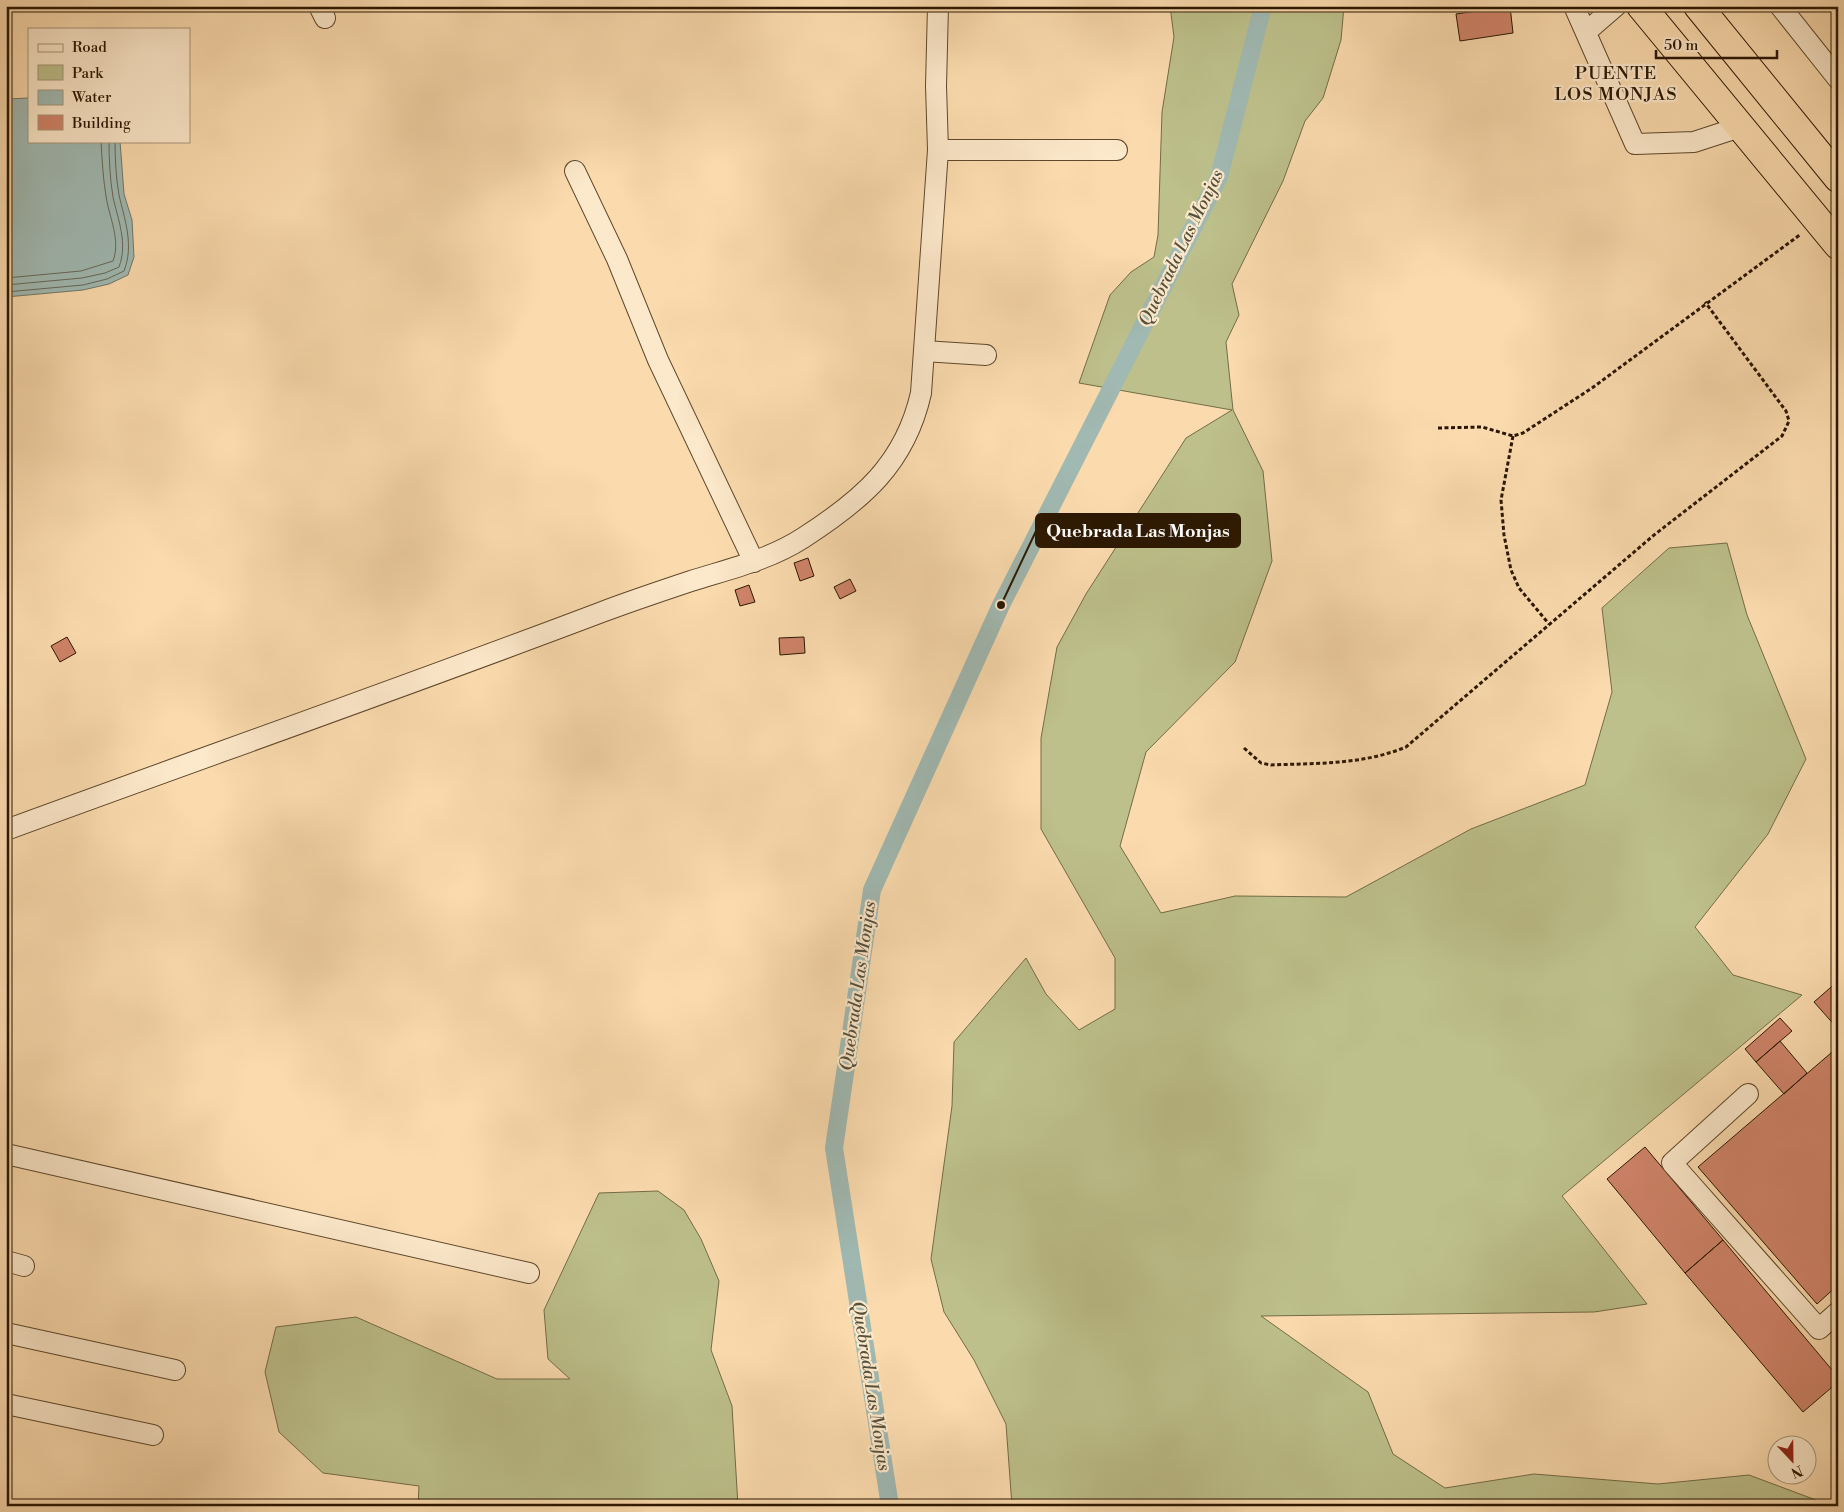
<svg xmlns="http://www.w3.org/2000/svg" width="1844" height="1512" viewBox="0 0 1844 1512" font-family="'Libre Bodoni',serif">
  <rect width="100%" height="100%" fill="#fbdbae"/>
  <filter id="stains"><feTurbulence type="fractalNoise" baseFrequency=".004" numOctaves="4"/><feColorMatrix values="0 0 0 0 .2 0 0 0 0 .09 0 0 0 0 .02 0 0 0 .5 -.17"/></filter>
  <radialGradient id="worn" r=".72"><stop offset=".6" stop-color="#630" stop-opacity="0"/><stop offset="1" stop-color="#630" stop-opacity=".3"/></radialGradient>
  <path fill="#bdc08b" stroke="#746c46" d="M 1170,6 L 1344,6 L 1341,40 L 1323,98 L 1305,121 L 1283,181 L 1232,284 L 1239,315 L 1226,342 L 1233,410 L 1263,471 L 1272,561 L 1235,662 L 1146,752 L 1120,846 L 1161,913 L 1235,896 L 1346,897 L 1471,829 L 1585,785 L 1612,692 L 1602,608 L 1669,548 L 1727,543 L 1747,615 L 1806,759 L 1768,834 L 1695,927 L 1733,975 L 1802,995 L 1562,1196 L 1647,1304 L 1594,1312 L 1261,1316 L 1368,1392 L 1393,1454 L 1445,1488 L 1534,1474 L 1658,1484 L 1749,1475 L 1832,1506 L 1012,1506 L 1006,1424 L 974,1360 L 944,1312 L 931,1259 L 952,1106 L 954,1042 L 1026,958 L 1046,994 L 1079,1030 L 1115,1009 L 1115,958 L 1041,829 L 1041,738 L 1057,647 L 1086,594 L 1186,438 L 1232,410 L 1079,383 L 1110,295 L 1131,272 L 1154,257 L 1158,235 L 1162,112 L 1174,37 Z
    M 658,1191 L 684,1210 L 701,1239 L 719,1281 L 711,1350 L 732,1406 L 738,1506 L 418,1506 L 419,1486 L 323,1473 L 279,1432 L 265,1372 L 276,1327 L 356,1317 L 497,1379 L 570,1379 L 548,1359 L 544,1310 L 599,1193 Z"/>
  <path fill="#a0b9b2" stroke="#71786b" d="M 29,98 L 29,141 L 120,141 L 124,194 L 132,220 L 134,257 L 128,275 L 109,284 L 83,290 L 6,297 L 6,99 Z"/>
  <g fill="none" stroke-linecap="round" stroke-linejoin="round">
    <path stroke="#666859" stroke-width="1" d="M 6,278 L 81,271 L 113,261 C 121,240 109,217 106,196 C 103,178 102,159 101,141
      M 6,285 L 82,278 L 105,273 L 119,267 C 128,243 118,220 113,197 C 110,179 109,159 109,141
      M 6,292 L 83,285 L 107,279 L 124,271 C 134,245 125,221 119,195 C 116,178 115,159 115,141"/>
    <path stroke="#a0b9b2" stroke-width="18" d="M 890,1506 L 834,1148 L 872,890 L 1001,605 L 1219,177 L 1263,6"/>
  </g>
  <path fill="#d0846a" stroke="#2b1700" d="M 1437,6 L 1475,6 L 1438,11 Z
    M 1510,6 L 1513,33 L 1460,41 L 1456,14 Z
    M 808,558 L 814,576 L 800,581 L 794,563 Z
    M 850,579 L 856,591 L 840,599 L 834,587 Z
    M 749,585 L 755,602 L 740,606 L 735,590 Z
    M 67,637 L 76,653 L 60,662 L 51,646 Z
    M 804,637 L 805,653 L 780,655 L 779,638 Z
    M 1838,981 L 1838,1029 L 1814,1002 Z
    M 1780,1018 L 1792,1031 L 1756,1062 L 1745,1049 Z
    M 1780,1041 L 1807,1073 L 1784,1094 L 1756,1062 Z
    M 1838,1047 L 1838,1285 L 1817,1304 L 1698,1167 Z
    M 1645,1147 L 1723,1240 L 1685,1273 L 1607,1179 Z
    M 1723,1240 L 1838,1377 L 1838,1382 L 1803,1412 L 1685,1273 Z"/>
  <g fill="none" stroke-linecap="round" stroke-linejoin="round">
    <g stroke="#5f482c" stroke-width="22">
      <path id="minor" d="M 319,6 L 325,18
        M 1574,6 L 1635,144 L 1694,142 L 1740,127
        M 1780,6 L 1838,79
        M 1586,32 L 1616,6
        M 938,150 L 1117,150
        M 575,171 L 617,259 L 658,360 L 754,562
        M 924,351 L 986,355
        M 6,830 C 205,757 404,687 602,612 C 631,601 661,591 691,581 C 729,569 769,560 803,538 C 862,500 905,464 921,393 L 938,150 L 936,86 L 938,6
        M 1748,1094 L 1672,1163 L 1819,1329 L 1838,1312
        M 6,1154 L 529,1273
        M 6,1261 L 24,1266
        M 6,1333 L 175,1370
        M 6,1404 L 153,1435"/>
    </g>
    <g stroke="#2b1700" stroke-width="30">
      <path id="highway" d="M 1641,6 L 1838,245
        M 1698,6 L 1838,178"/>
    </g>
    <path stroke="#2b1700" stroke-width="3" stroke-dasharray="4 2.5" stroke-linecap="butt" d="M 1438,428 L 1482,427 L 1513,436 L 1523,433 L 1592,388 L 1801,234
      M 1513,436 L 1501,500 L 1504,535 L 1511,570 L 1519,588 L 1549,624
      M 1244,748 L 1261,763 L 1271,765 C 1317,763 1362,765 1406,747 L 1654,535 L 1782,436 L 1789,421 L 1786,411 L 1705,302"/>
    <use href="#minor" stroke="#fce8ca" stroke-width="20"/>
    <use href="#highway" stroke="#fbdbae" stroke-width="28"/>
  </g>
  <g text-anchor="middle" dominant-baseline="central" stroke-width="4.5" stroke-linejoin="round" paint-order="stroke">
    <g font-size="18" letter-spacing="1" fill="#2b1700" stroke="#fce8ca">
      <text x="1616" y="73">PUENTE<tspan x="1616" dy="21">LOS MONJAS</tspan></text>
    </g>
    <g font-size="18" font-style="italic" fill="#54503e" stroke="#fce8ca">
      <text transform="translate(1181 248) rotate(-64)">Quebrada Las Monjas</text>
      <text transform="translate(858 986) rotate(-82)">Quebrada Las Monjas</text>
      <text transform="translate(871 1386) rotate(81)">Quebrada Las Monjas</text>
    </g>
  </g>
  <path fill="none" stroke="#2b1700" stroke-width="2" d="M1001 605L1036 531"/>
  <circle fill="#2b1700" stroke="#fce8ca" stroke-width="2" cx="1001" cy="605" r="5"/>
  <rect fill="#2b1700" stroke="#2b1700" stroke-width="2" x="1036" y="514" width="204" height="33" rx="5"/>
  <g font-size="18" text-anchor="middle" font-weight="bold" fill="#fff">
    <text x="1138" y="537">Quebrada Las Monjas</text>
  </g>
  <rect width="1844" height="1512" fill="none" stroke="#fbdbae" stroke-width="25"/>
  <rect x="8" y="8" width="1829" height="1497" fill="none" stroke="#2b1700" stroke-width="2.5"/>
  <rect x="12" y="12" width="1819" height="1487" fill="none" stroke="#2b1700"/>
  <rect x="28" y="28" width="162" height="115" fill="#fce8ca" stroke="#a89479"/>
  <rect x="38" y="44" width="25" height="8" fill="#fce8ca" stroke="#a89479"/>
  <text x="72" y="52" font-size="15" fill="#2b1700">Road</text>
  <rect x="38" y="65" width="25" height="15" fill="#bdc08b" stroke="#a89479"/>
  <text x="72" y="78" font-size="15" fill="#2b1700">Park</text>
  <rect x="38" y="90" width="25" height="15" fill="#a0b9b2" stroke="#a89479"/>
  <text x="72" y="102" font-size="15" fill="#2b1700">Water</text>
  <rect x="38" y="115" width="25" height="15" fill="#d0846a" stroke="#a89479"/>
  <text x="72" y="128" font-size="15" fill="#2b1700">Building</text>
  <g transform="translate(1792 1460) rotate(158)"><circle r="24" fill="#fce8ca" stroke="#a89479"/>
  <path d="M0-4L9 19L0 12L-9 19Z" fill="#8f2418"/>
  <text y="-8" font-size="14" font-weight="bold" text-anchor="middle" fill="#2b1700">N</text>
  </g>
  <path d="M1656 50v8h121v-8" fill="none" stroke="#2b1700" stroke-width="2.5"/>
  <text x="1664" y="50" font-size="15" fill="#2b1700" stroke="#fce8ca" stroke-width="4" paint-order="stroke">50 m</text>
  <rect width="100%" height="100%" filter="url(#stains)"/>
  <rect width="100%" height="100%" fill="url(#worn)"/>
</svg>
